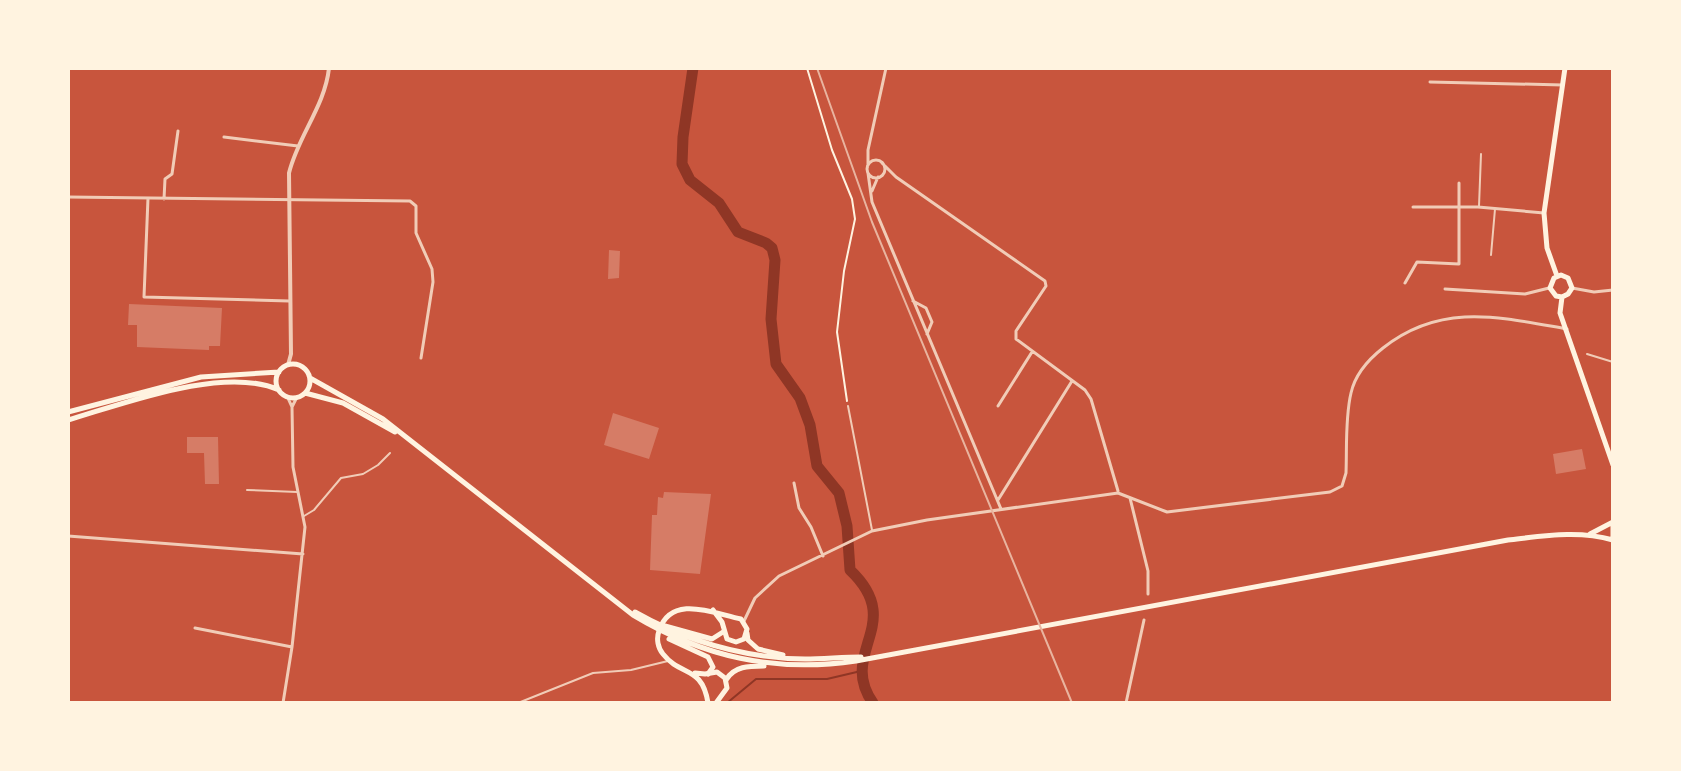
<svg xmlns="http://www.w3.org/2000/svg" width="1681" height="771" viewBox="0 0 1681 771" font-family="'Open Sans',sans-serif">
  <rect width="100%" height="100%" fill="#c8553d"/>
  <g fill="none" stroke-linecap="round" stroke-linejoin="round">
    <path stroke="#8f3625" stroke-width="2" d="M 727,703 L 756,679 L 827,679 L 861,671"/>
    <path stroke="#8f3625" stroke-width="11" d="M 693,68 L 683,137 L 682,164 L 690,180 L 719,203 L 738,232 L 766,243 L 772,248 L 775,260 L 771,319 L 776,364 L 800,398 L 810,425 L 817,466 L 839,493 L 847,526 L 850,570 C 907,624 837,652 873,703"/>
  </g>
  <path fill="#d67c66" d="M 609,250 L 620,251 L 619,278 L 608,279 Z
    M 129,304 L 222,308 L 220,346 L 209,346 L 209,350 L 137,347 L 137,325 L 128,325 Z
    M 613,413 L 659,428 L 649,459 L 604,445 Z
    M 187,437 L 218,437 L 219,484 L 205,484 L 204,453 L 187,453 Z
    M 1582,449 L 1586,469 L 1556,474 L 1553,454 Z
    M 664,492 L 711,494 L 700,574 L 650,570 L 652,515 L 657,515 L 658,497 L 663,498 Z"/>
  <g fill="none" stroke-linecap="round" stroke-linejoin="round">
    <path stroke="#fff3e0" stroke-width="2" d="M 807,68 L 832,150 L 852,199 L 855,219 L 844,271 L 837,332 L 847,401"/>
    <path stroke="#f1ccb7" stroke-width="2" d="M 1479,206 L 1481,154
      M 1491,255 L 1495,209
      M 1587,354 L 1613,362
      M 848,406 L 872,530
      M 247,490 L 297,492
      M 304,516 L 314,510 L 341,478 L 363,474 L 378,465 L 390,453
      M 518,703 L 593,673 L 631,670 L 668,661"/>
    <path stroke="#f1ccb7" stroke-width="3" d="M 1430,82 L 1563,85
      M 224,137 L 298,146
      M867 169a9 9 0 1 1 18 0a9 9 0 1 1-18 0Z
      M 882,163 L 896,177 L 1045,281 L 1046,286 L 1016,331 L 1016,339 L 1085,390 L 1091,399 L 1118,491
      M 868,165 L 868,150 L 886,68
      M 868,173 L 872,202 L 1001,509
      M 872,191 L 878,177
      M 68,197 L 410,201 L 416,206 L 416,233 L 432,269 L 433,282 L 421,358
      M 148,198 L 144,297 L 289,301
      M 164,199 L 165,179 L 172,174 L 178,131
      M 1413,207 L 1478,207 L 1544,213
      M 1405,283 L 1417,262 L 1459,264 L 1459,183
      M 1572,288 L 1594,292 L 1613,290
      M 1445,289 L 1525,294 L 1549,288
      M 913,301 L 926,308 L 932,322 L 927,334
      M 287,396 L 292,407 L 297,397
      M 998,406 L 1032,352
      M 794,483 L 799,508 L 811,527 L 823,556
      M 1130,498 L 1148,571 L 1148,594
      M 998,500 L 1072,381
      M 68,536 L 303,554
      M 744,621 L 755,598 L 779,576 L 872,531 L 927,520 L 1118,493 L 1167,512 L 1330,492 L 1342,486 L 1346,473 C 1347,448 1345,418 1351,393 C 1355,375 1369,359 1383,348 C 1441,302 1499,317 1567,329
      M 195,628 L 292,647
      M 283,703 L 292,647 L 305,527 L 293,467 L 292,407
      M 1126,703 L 1144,620"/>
    <path stroke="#f1ccb7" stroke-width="4" d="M 288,365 L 291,354 L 289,173 C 298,136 325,106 329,68"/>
    <path stroke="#fff3e0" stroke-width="5" d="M 1557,276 L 1547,248 L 1544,213 L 1565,68
      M 1562,297 L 1556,296 L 1550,288 L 1554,278 L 1561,275 L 1568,278 L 1572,288 L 1568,294 L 1562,297 L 1560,313 L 1613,465
      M 695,673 L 705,674 L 717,672 L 725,678 L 727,688 L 716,703
      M 708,703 C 702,665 681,677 663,654 C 658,648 656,639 659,631 C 671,593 715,614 741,619 L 747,629 L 744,639 L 736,642 L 727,639 L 722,622 L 713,610"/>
    <path stroke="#fff3e0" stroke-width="5" d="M276 381a17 17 0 1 1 34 0a17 17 0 1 1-34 0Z
      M 310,378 L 383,419 L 633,615 C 703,657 775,673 856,661 L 1508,540 C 1544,536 1578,530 1613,540
      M 305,393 L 343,403 L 395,432
      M 68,412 L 201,377 L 279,372
      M 68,420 C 123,404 224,365 279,390
      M 1613,524 L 1613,537
      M 1590,534 L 1613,522
      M 635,612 C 688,642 744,658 805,659 C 824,659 842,657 861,657
      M 665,626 L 712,639 L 723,632
      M 747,633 L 748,640 L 758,649 L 783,655
      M 669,639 L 708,657 L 713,667 L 708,674
      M 726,680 C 734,666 749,666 764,666"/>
    <path stroke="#e9b49f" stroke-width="2" d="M 817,68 L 872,222 L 1072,703"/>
  </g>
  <rect width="1681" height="771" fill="none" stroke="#fff3e0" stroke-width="140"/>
</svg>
